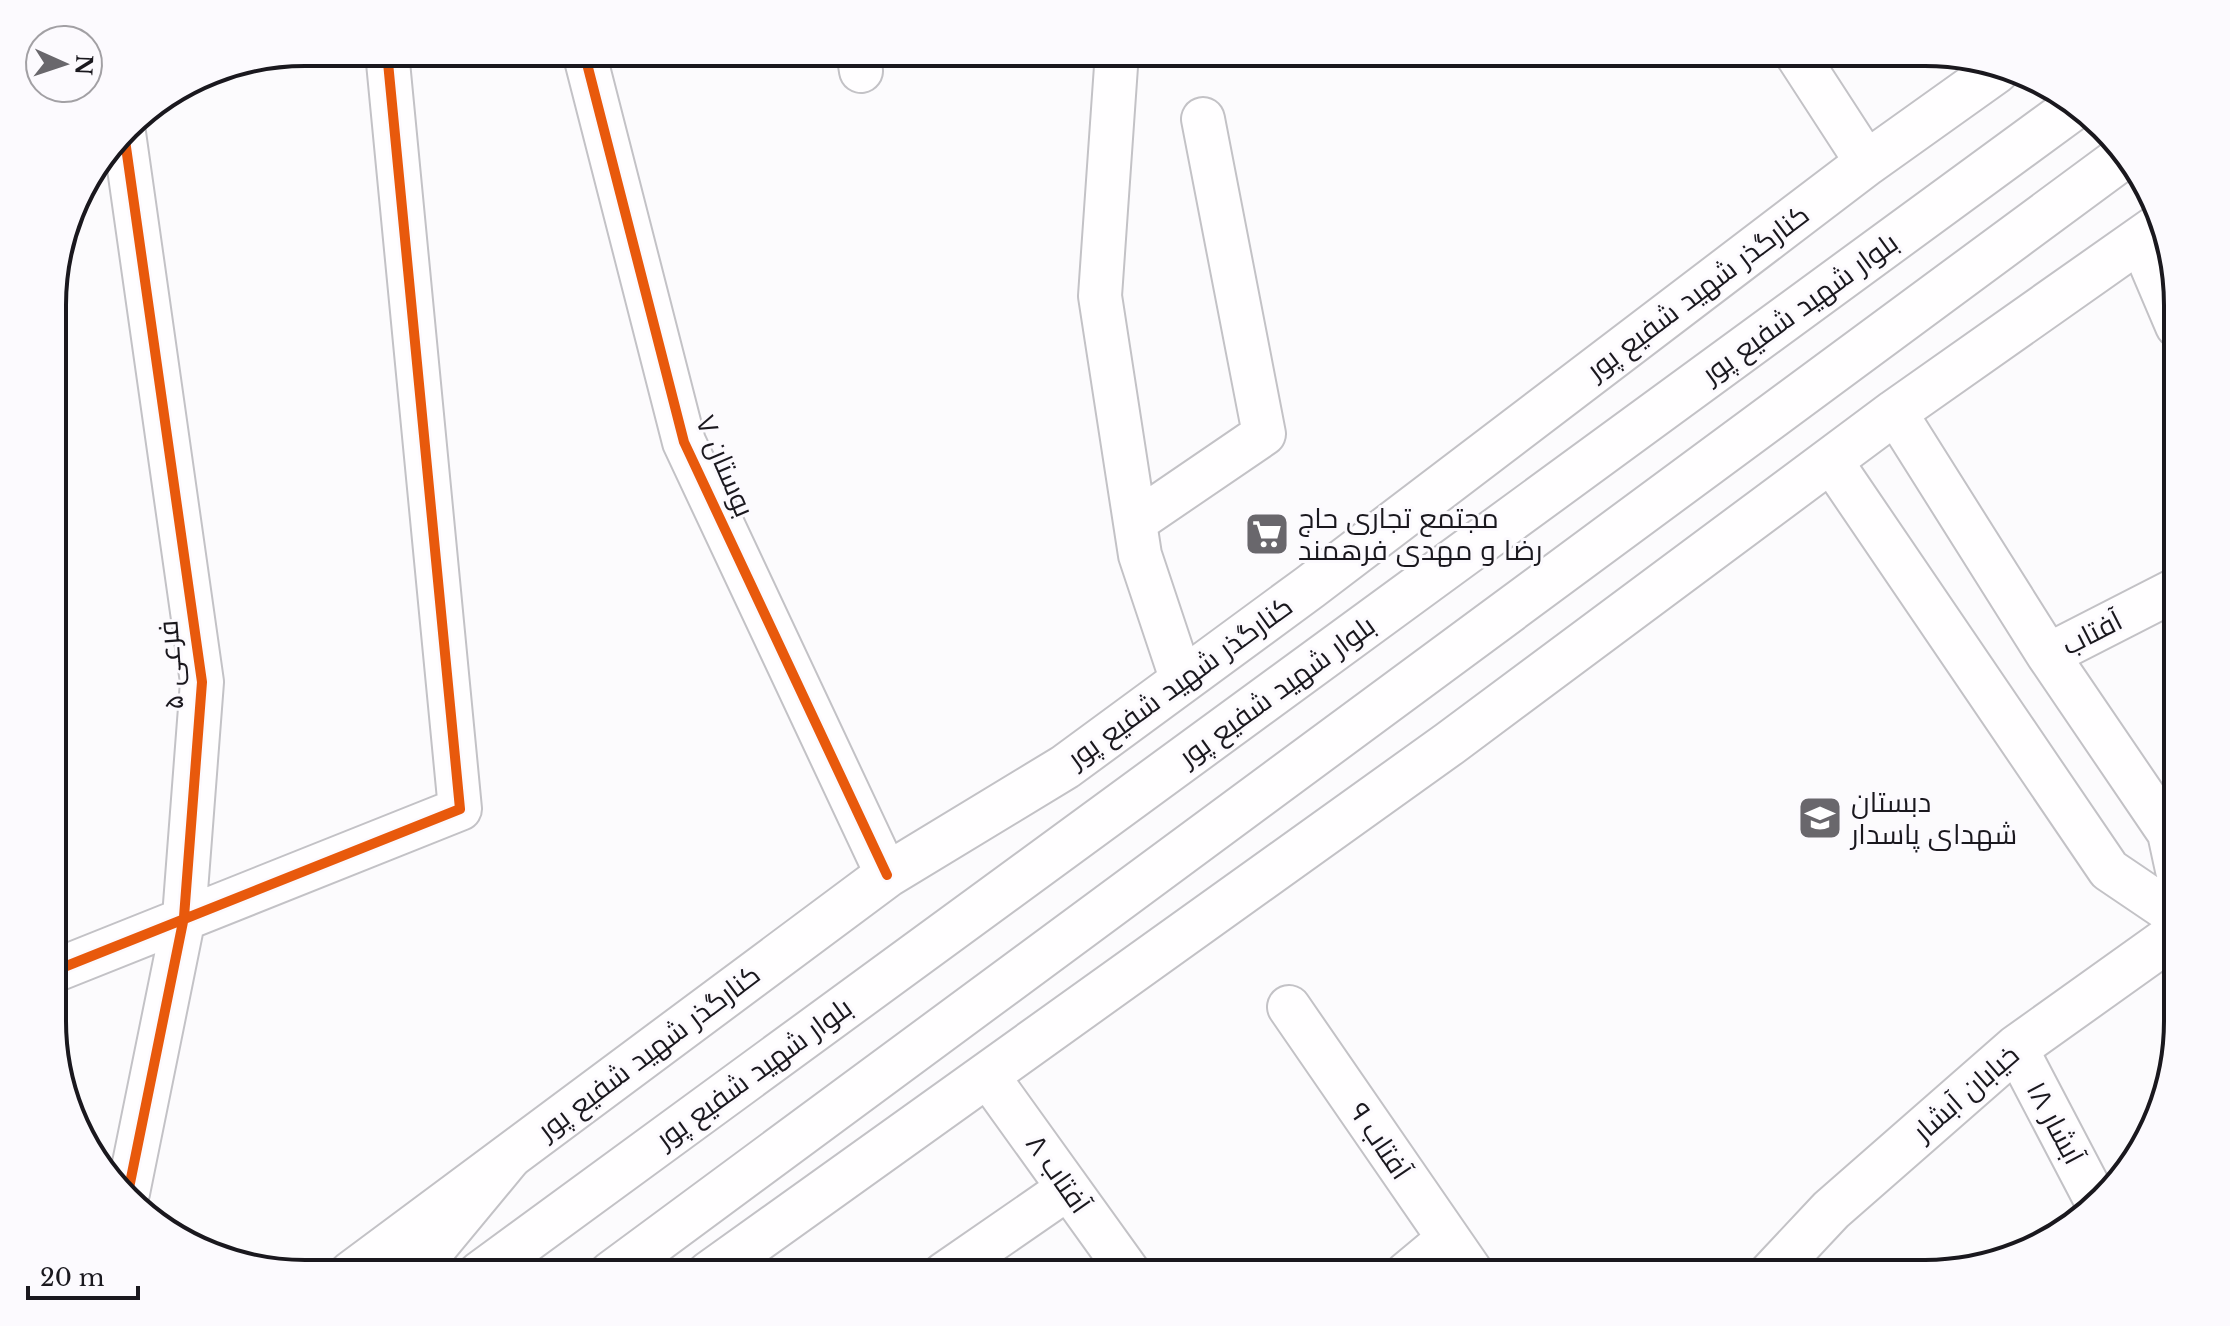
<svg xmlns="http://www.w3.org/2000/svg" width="2230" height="1326" viewBox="0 0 2230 1326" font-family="'Libre Baskerville',Cairo,serif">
  <rect width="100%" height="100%" fill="#fcfbfd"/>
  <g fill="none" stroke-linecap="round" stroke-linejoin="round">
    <g stroke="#c3c2c6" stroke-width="46">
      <path id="minor" d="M 584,52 L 684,442 L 887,875
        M 858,52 L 861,71
        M 1117,52 L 1100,296 L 1140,555 L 1182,681
        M 1795,52 L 1867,163
        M 124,133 L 202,682 L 184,917 L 128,1193
        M 2140,239 L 2177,326
        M 1895,412 L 2048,655 L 2169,833 L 2177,870
        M 1831,461 L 2109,870 L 2177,916
        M 1135,522 L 1264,434 L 1203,119
        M 2048,655 L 2177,589
        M 54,971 L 460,809 L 387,52
        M 1289,1007 L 1473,1274
        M 2016,1048 L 2094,1197
        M 987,1075 L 1130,1274
        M 944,1274 L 1067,1189
        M 1406,1274 L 1448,1239"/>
    </g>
    <g stroke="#c3c2c6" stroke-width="48">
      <path id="tertiary" d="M 1771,1274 L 1831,1210 L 2016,1048 L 2177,933"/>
    </g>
    <g stroke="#c3c2c6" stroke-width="48">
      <path id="secondary" d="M 351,1274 L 887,875 L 1065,767 L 1310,587 L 1867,163 L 1996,71
        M 709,1274 L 1449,744 L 1895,412 L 2159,226"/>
    </g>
    <g stroke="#c3c2c6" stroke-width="48">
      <path id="primary" d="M 412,1274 L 508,1158
        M 480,1274 L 2073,108
        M 611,1274 L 2123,157"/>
    </g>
    <use href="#minor" stroke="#fffeff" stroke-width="42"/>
    <use href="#tertiary" stroke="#fffeff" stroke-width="44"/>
    <use href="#secondary" stroke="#fffeff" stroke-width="44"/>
    <use href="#primary" stroke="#fffeff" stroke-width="44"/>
    <g stroke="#fcfafe" stroke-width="15">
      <path id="cycleway" d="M 584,52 L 684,442 L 887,875
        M 124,133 L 202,682 L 184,917 L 128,1193
        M 54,971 L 460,809 L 387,52"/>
    </g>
    <use href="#cycleway" stroke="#e8590c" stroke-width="10"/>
  </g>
  <defs>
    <g id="supermarket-square" transform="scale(2.3)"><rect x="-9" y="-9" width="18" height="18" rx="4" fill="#69676c" stroke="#fcfafe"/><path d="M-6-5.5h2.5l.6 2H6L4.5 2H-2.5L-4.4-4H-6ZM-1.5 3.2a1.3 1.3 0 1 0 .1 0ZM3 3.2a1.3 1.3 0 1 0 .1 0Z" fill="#fff"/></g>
    <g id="school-square" transform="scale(2.3)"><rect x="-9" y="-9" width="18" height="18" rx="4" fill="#69676c" stroke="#fcfafe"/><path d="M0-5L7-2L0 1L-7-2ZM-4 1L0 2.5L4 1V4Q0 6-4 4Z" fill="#fff"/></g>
  </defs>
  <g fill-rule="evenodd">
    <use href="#supermarket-square" x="1267" y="534"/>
    <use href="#school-square" x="1820" y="818"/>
  </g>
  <g text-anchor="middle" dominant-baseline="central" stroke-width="6" stroke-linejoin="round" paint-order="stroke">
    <g font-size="28" fill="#1a181e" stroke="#fcfafe">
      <text transform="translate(1698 292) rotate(-37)">کنارگذر شهید شفیع پور</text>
      <text transform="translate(1800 308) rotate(-36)">بلوار شهید شفیع پور</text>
      <text transform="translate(725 466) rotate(67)">بوستان ۷</text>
      <text transform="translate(2092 633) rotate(-27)">آفتاب</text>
      <text transform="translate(171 665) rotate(-94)">فرعی ۵</text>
      <text transform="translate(1180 682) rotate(-36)">کنارگذر شهید شفیع پور</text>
      <text transform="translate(1277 691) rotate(-36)">بلوار شهید شفیع پور</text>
      <text transform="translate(649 1052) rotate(-37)">کنارگذر شهید شفیع پور</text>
      <text transform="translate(754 1073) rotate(-36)">بلوار شهید شفیع پور</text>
      <text transform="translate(1966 1093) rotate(-41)">خیابان آبشار</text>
      <text transform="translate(2055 1123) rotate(62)">آبشار ۱۸</text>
      <text transform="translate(1380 1141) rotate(56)">آفتاب ۹</text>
      <text transform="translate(1058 1174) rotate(55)">آفتاب ۸</text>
    </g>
    <g font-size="28" fill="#1a181e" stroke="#fcfafe" text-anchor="start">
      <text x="1298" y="518">مجتمع تجاری حاج<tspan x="1298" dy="32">رضا و مهدی فرهمند</tspan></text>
      <text x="1851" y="802">دبستان<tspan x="1851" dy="32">شهدای پاسدار</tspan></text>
    </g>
  </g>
  <path d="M0 0H2230V1326H0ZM305 66H1925A239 239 0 0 1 2164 305V1021A239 239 0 0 1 1925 1260H305A239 239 0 0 1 66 1021V305A239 239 0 0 1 305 66Z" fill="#fcfafe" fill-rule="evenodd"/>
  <path fill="none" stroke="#1a181e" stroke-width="4" d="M305 66H1925A239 239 0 0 1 2164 305V1021A239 239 0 0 1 1925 1260H305A239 239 0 0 1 66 1021V305A239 239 0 0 1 305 66Z"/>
  <g transform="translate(64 64) rotate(93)"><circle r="38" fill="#fcfafe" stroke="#a2a0a4" stroke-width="2"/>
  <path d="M0-6L14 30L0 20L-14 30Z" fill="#69676c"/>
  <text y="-12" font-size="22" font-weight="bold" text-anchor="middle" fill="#1a181e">N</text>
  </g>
  <path d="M28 1286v12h110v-12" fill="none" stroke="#1a181e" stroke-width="4"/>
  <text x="40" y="1286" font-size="24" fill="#1a181e" stroke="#fcfafe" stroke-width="6" paint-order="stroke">20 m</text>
</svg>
